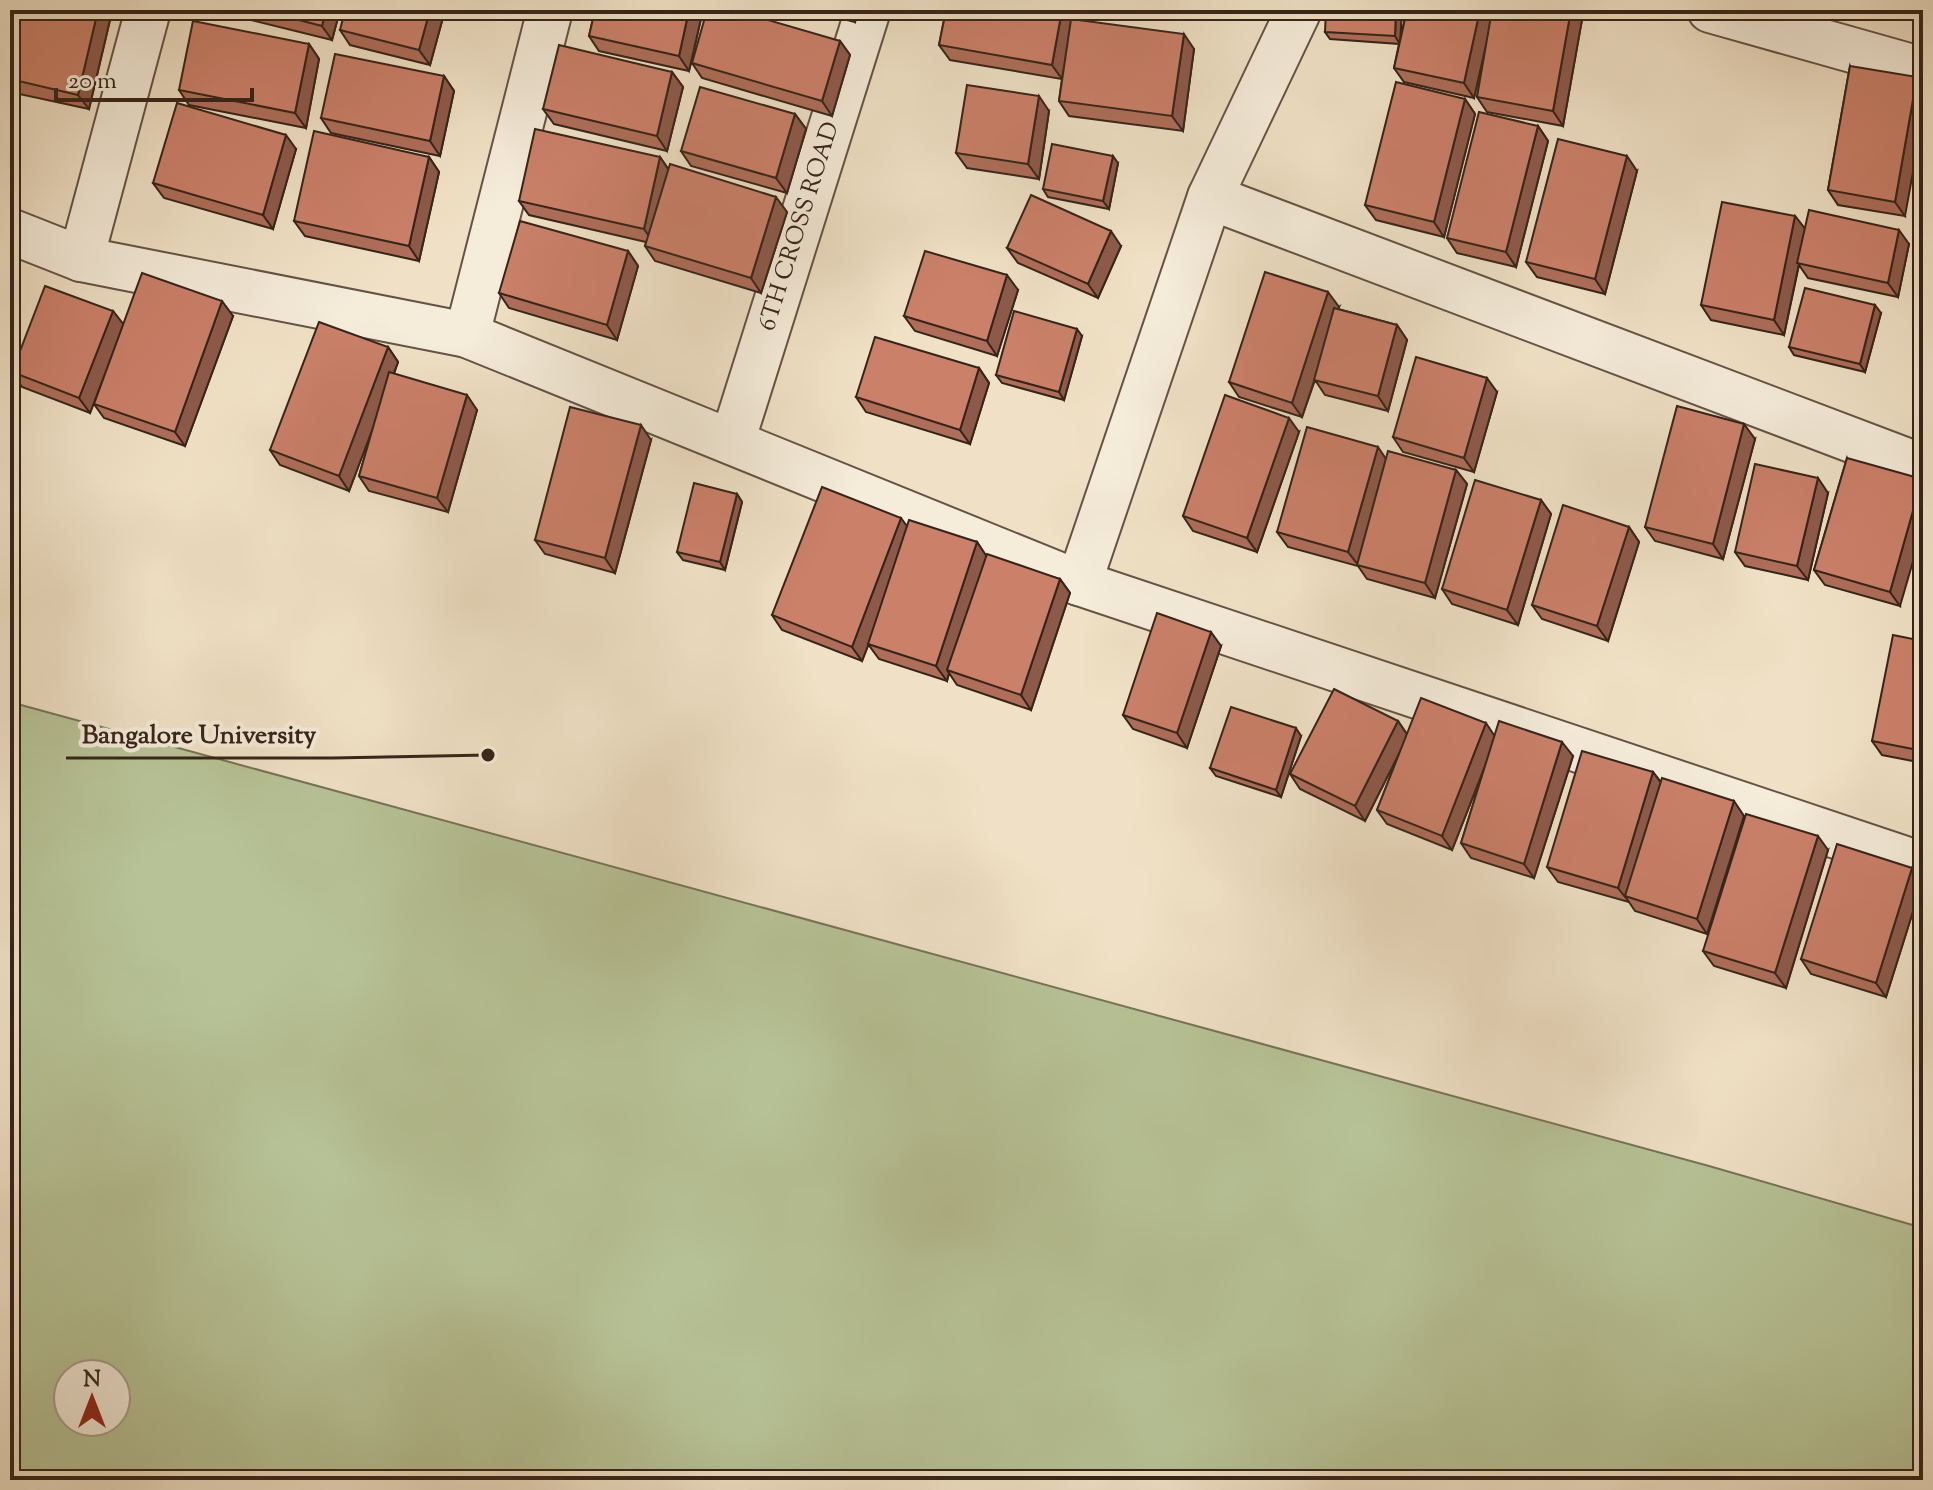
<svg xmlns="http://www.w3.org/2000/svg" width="1933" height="1490" viewBox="0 0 1933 1490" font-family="'Sorts Mill Goudy',serif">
  <rect width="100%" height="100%" fill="#f0e1c6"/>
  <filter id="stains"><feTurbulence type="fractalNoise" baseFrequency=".0025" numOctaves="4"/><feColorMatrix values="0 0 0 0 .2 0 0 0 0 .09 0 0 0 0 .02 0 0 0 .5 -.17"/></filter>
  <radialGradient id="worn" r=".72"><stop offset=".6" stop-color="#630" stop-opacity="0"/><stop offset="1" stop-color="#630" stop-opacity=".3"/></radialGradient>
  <path fill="#b7c397" stroke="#767458" stroke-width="2" fill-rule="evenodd" d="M 10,702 L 1709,1166 L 1923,1228 L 1923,1480 L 10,1480 ZM 68,1374 L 116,1374 L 116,1422 L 68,1422 Z"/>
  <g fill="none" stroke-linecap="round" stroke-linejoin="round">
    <g stroke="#645345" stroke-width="48">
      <g id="minor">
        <path d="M 550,10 L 467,335 L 1079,583 L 1923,865"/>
        <path d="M 1710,10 L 1923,70"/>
        <path d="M 1210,197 L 1923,467"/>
        <path d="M 10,231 L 81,259 L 467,335"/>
        <path d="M 81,259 L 148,10"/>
        <path id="s1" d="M 732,442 L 868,10"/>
        <path d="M 1079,583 L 1210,197 L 1299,10"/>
      </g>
    </g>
    <use href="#minor" stroke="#f5ecda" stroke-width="44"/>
  </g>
  <path fill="#ae6e5a" stroke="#36241a" stroke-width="2" d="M 10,10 L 110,20 L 89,109 L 10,92 Z
    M 211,10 L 340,10 L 332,40 Z
    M 445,10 L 430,65 L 350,45 L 340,30 Z
    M 595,10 L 703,10 L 689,71 L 599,51 L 589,36 Z
    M 808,10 L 859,10 L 855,22 Z
    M 946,10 L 1074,10 L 1073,19 L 1194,49 L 1183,131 L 1069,116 L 1059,101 L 1062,79 L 950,60 L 939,45 Z
    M 1402,10 L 1400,40 L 1407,10 L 1580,10 L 1583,14 L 1563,126 L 1487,112 L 1477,97 L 1485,48 L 1474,98 L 1404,82 L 1394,68 L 1399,44 L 1330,39 L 1325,32 Z
    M 840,41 L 850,55 L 832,116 L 702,78 L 692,63 Z
    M 309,44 L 319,59 L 306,128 L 189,105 L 179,90 Z
    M 1850,66 L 1905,216 L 1838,205 L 1828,190 Z
    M 672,72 L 683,87 L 667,151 L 554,124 L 543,109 Z
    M 444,76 L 454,91 L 440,156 L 331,133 L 321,118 Z
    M 1465,99 L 1475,114 L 1444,237 L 1376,220 L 1365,205 Z
    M 1049,111 L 1039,179 L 967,168 L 956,153 Z
    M 795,114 L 806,129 L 787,193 L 691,166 L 681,151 Z
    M 1538,126 L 1548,141 L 1516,267 L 1457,253 L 1447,238 Z
    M 296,149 L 273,229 L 164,198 L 153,183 Z
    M 429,157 L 439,172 L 419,261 L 305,236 L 294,221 Z
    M 660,157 L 669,170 L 787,212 L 761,293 L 655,261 L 645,246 L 646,242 L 529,215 L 519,201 Z
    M 1118,163 L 1109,209 L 1048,197 L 1043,189 Z
    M 1637,171 L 1605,294 L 1537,277 L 1526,262 Z
    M 1795,216 L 1805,229 L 1909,244 L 1898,297 L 1808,278 L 1799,265 L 1784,335 L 1711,320 L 1701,305 Z
    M 1121,246 L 1098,298 L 1018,263 L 1007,248 Z
    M 628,251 L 638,266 L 617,340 L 509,308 L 499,293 Z
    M 1018,290 L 997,356 L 915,331 L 904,316 Z
    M 1339,307 L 1338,309 L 1397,325 L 1407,340 L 1388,411 L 1325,395 L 1315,380 L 1302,417 L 1239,397 L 1229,382 Z
    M 113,311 L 123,325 L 233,316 L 185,446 L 104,418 L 94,404 L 109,364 L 90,413 L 22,387 L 12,372 Z
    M 1881,313 L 1865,372 L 1794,355 L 1789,347 Z
    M 1082,336 L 1064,400 L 1002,383 L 996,375 Z
    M 388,347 L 398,362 L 394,374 L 477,410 L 448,512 L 369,491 L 359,476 L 372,430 L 349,491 L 280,465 L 270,450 Z
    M 979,368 L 989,383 L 970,444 L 866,412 L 856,397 Z
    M 1497,392 L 1474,472 L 1403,452 L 1393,437 Z
    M 1299,432 L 1257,552 L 1193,531 L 1183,516 Z
    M 1755,439 L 1723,559 L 1655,541 L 1645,527 Z
    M 651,440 L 615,573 L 545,554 L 535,540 Z
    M 1386,458 L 1456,470 L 1467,484 L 1435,598 L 1367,579 L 1358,566 L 1288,547 L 1277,532 Z
    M 1847,458 L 1900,606 L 1825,585 L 1814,570 Z
    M 1828,493 L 1808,580 L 1745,566 L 1735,552 Z
    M 737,494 L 742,502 L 725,570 L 683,560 L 677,552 Z
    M 1541,500 L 1551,514 L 1518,625 L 1452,604 L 1442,589 Z
    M 907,526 L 977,542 L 986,556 L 1060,579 L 1070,593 L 1031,710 L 957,685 L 949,673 L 947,681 L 879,659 L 868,644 L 869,643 L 862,661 L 782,630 L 772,615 Z
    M 1629,527 L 1639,542 L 1608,641 L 1542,619 L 1532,605 Z
    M 1923,641 L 1923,763 L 1882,755 L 1872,741 Z
    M 1221,646 L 1187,748 L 1133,729 L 1123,715 Z
    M 1398,721 L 1407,734 L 1494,735 L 1573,756 L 1534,878 L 1471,858 L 1461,843 L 1483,772 L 1452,850 L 1387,824 L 1377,810 L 1399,754 L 1365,821 L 1300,789 L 1290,774 Z
    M 1301,736 L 1281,797 L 1216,776 L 1210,768 Z
    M 1653,772 L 1661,782 L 1744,816 L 1707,934 L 1635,911 L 1629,902 L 1558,882 L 1547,867 Z
    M 1828,850 L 1786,988 L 1714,966 L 1703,951 Z
    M 1912,868 L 1922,883 L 1886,997 L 1811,974 L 1801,959 Z"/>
  <path fill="#8d5a4a" stroke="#36241a" stroke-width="2" d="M 98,10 L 103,10 L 110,20 L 89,109 L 78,95 Z
    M 326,10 L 340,10 L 332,40 L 322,26 Z
    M 430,10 L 445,10 L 430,65 L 419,50 Z
    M 689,10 L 703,10 L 689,71 L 679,56 Z
    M 847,10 L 859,10 L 855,22 Z
    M 1062,10 L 1074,10 L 1075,11 L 1062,79 L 1052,65 Z
    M 1396,10 L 1402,10 L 1400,44 L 1395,36 Z
    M 1480,10 L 1494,10 L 1474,98 L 1464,83 Z
    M 1571,10 L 1580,10 L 1583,14 L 1563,126 L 1553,111 Z
    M 1184,34 L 1194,49 L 1183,131 L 1172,116 Z
    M 840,41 L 850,55 L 832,116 L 822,101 Z
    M 309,44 L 319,59 L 306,128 L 295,113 Z
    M 672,72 L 683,87 L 667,151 L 657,136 Z
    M 444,76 L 454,91 L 440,156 L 430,141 Z
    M 1917,77 L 1923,86 L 1923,117 L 1905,216 L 1895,202 Z
    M 1039,96 L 1049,111 L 1039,179 L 1028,164 Z
    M 1465,99 L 1475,114 L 1444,237 L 1434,222 Z
    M 795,114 L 806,129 L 787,193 L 776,178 Z
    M 1538,126 L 1548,141 L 1516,267 L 1506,252 Z
    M 286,135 L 296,149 L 273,229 L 263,215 Z
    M 1113,156 L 1118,163 L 1109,209 L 1103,201 Z
    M 1627,156 L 1637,171 L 1605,294 L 1595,279 Z
    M 429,157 L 439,172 L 419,261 L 409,246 Z
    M 660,157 L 670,172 L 654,243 L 644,229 Z
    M 776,197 L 787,212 L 761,293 L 751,278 Z
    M 1795,216 L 1806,230 L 1784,335 L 1774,320 Z
    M 1899,230 L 1909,244 L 1898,297 L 1888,283 Z
    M 1111,231 L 1121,246 L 1098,298 L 1088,284 Z
    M 628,251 L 638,266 L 617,340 L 607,325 Z
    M 1007,275 L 1018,290 L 997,356 L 987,341 Z
    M 1328,292 L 1339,307 L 1302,417 L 1292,403 Z
    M 222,301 L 233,316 L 185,446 L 175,432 Z
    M 1875,305 L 1881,313 L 1865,372 L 1860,364 Z
    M 113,311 L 124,325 L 90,413 L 79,398 Z
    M 1397,325 L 1407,340 L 1388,411 L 1378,396 Z
    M 1077,329 L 1082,336 L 1064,400 L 1059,392 Z
    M 388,347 L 398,362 L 349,491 L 339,476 Z
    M 979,368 L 989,383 L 970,444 L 960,430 Z
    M 1487,378 L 1497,392 L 1474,472 L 1464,458 Z
    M 467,395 L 477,410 L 448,512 L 437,498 Z
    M 1289,418 L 1299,432 L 1257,552 L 1247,538 Z
    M 1744,424 L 1755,439 L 1723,559 L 1713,544 Z
    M 641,425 L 651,440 L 615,573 L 605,558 Z
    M 1378,447 L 1388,462 L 1359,566 L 1348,552 Z
    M 1456,470 L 1467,484 L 1435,598 L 1425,583 Z
    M 1818,478 L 1828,493 L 1808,580 L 1797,566 Z
    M 1922,479 L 1923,527 L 1900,606 L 1890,592 Z
    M 737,494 L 742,502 L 725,570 L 720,562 Z
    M 1541,500 L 1551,514 L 1518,625 L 1507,610 Z
    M 901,518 L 912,533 L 862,661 L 852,647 Z
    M 1629,527 L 1639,542 L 1608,641 L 1597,626 Z
    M 977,542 L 987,557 L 947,670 L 949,673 L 947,681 L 936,666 Z
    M 1060,579 L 1070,593 L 1031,710 L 1021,695 Z
    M 1211,632 L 1221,646 L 1187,748 L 1177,733 Z
    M 1398,721 L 1408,736 L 1365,821 L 1355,806 Z
    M 1486,723 L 1496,738 L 1452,850 L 1442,836 Z
    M 1296,728 L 1301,736 L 1281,797 L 1276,790 Z
    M 1562,742 L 1573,756 L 1534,878 L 1524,864 Z
    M 1653,772 L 1664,787 L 1625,896 L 1629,902 L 1618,888 Z
    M 1734,801 L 1744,816 L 1707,934 L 1697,919 Z
    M 1818,836 L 1828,850 L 1786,988 L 1775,973 Z
    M 1912,868 L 1922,883 L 1886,997 L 1876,983 Z"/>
  <path fill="#ca8069" stroke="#36241a" stroke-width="2" d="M 10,10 L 98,10 L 78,95 L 10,79 Z
    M 260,10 L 326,10 L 322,26 Z
    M 345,10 L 430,10 L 419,50 L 340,30 Z
    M 595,10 L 689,10 L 679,56 L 589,36 Z
    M 707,10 L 734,10 L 840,41 L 822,101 L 692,63 Z
    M 946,10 L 1062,10 L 1052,65 L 939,45 Z
    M 1326,10 L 1396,10 L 1395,36 L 1325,32 Z
    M 1407,10 L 1480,10 L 1464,83 L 1394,68 Z
    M 1492,10 L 1571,10 L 1553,111 L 1477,97 Z
    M 1071,19 L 1184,34 L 1172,116 L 1059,101 Z
    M 193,21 L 309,44 L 295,113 L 179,90 Z
    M 559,45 L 672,72 L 657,136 L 543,109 Z
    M 335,54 L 444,76 L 430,141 L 321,118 Z
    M 1850,66 L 1917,77 L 1895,202 L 1828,190 Z
    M 1396,82 L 1465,99 L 1434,222 L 1365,205 Z
    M 967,85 L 1039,96 L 1028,164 L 956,153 Z
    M 700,87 L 795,114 L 776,178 L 681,151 Z
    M 177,103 L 286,135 L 263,215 L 153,183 Z
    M 1479,112 L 1538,126 L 1506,252 L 1447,238 Z
    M 535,129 L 660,157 L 644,229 L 519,201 Z
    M 314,131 L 429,157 L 409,246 L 294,221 Z
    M 1558,139 L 1627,156 L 1595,279 L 1526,262 Z
    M 1052,144 L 1113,156 L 1103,201 L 1043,189 Z
    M 670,164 L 776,197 L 751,278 L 645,246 Z
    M 1031,195 L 1111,231 L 1088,284 L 1007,248 Z
    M 1722,202 L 1795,216 L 1774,320 L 1701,305 Z
    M 1809,210 L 1899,230 L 1888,283 L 1797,263 Z
    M 520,221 L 628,251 L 607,325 L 499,293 Z
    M 925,251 L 1007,275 L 987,341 L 904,316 Z
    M 1265,272 L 1328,292 L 1292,403 L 1229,382 Z
    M 142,273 L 222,301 L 175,432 L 94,404 Z
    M 45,286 L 113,311 L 79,398 L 12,372 Z
    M 1805,288 L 1875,305 L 1860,364 L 1789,347 Z
    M 1334,308 L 1397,325 L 1378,396 L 1314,380 Z
    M 1014,311 L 1077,329 L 1059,392 L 996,375 Z
    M 319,322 L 388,347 L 339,476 L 270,450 Z
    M 875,337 L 979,368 L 960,430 L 856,397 Z
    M 1416,357 L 1487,378 L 1464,458 L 1393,437 Z
    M 389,372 L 467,395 L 437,498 L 359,476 Z
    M 1225,395 L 1289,418 L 1247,538 L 1183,516 Z
    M 1677,406 L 1744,424 L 1713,544 L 1645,527 Z
    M 570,407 L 641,425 L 605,558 L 535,540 Z
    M 1307,427 L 1378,447 L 1348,552 L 1277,532 Z
    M 1388,451 L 1456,470 L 1425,583 L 1357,565 Z
    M 1847,458 L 1922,479 L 1890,592 L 1814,570 Z
    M 1755,464 L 1818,478 L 1797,566 L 1735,552 Z
    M 1475,480 L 1541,500 L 1507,610 L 1442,589 Z
    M 694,483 L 737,494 L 720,562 L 677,552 Z
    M 822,487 L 901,518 L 852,647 L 772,615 Z
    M 1563,505 L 1629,527 L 1597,626 L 1532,605 Z
    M 909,520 L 977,542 L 936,666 L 868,644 Z
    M 987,554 L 1060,579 L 1021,695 L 947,670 Z
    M 1157,613 L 1211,632 L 1177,733 L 1123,715 Z
    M 1893,635 L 1923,641 L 1923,751 L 1872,741 Z
    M 1334,689 L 1398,721 L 1355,806 L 1290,774 Z
    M 1421,698 L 1486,723 L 1442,836 L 1377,810 Z
    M 1231,707 L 1296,728 L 1276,790 L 1210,768 Z
    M 1499,721 L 1562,742 L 1524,864 L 1461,843 Z
    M 1582,751 L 1653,772 L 1618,888 L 1547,867 Z
    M 1662,778 L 1734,801 L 1697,919 L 1625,896 Z
    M 1746,814 L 1818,836 L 1775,973 L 1703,951 Z
    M 1837,844 L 1912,868 L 1876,983 L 1801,959 Z"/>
  <g text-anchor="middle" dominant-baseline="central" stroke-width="8" stroke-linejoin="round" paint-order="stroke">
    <g font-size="24" fill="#36241a" stroke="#f5ecda">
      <text stroke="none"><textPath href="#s1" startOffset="226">6TH CROSS ROAD</textPath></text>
    </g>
  </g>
  <path fill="none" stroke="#36241a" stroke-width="3" d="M488 755L333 758H66"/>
  <circle fill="#36241a" stroke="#f5ecda" stroke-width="3" cx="488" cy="755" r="8"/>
  <g font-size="26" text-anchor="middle" font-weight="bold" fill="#36241a" stroke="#f5ecda" stroke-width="8" stroke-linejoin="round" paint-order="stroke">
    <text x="199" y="743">Bangalore University</text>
  </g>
  <rect width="1933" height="1490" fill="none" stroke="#f0e1c6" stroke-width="40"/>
  <rect x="12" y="12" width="1909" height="1466" fill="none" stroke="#36241a" stroke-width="4"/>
  <rect x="20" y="20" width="1893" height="1450" fill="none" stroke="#36241a" stroke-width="2"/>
  <g transform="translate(92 1398)"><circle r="38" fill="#f5ecda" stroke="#a99c8d" stroke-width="2"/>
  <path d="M0-6L14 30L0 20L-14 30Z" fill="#8f2418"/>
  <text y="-12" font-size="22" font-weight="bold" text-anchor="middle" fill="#36241a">N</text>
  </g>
  <path d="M56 88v12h196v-12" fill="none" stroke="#36241a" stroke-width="4"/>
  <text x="68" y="88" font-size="24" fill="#36241a" stroke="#f5ecda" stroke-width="6" paint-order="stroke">20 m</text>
  <rect width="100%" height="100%" filter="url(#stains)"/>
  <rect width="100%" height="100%" fill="url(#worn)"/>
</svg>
